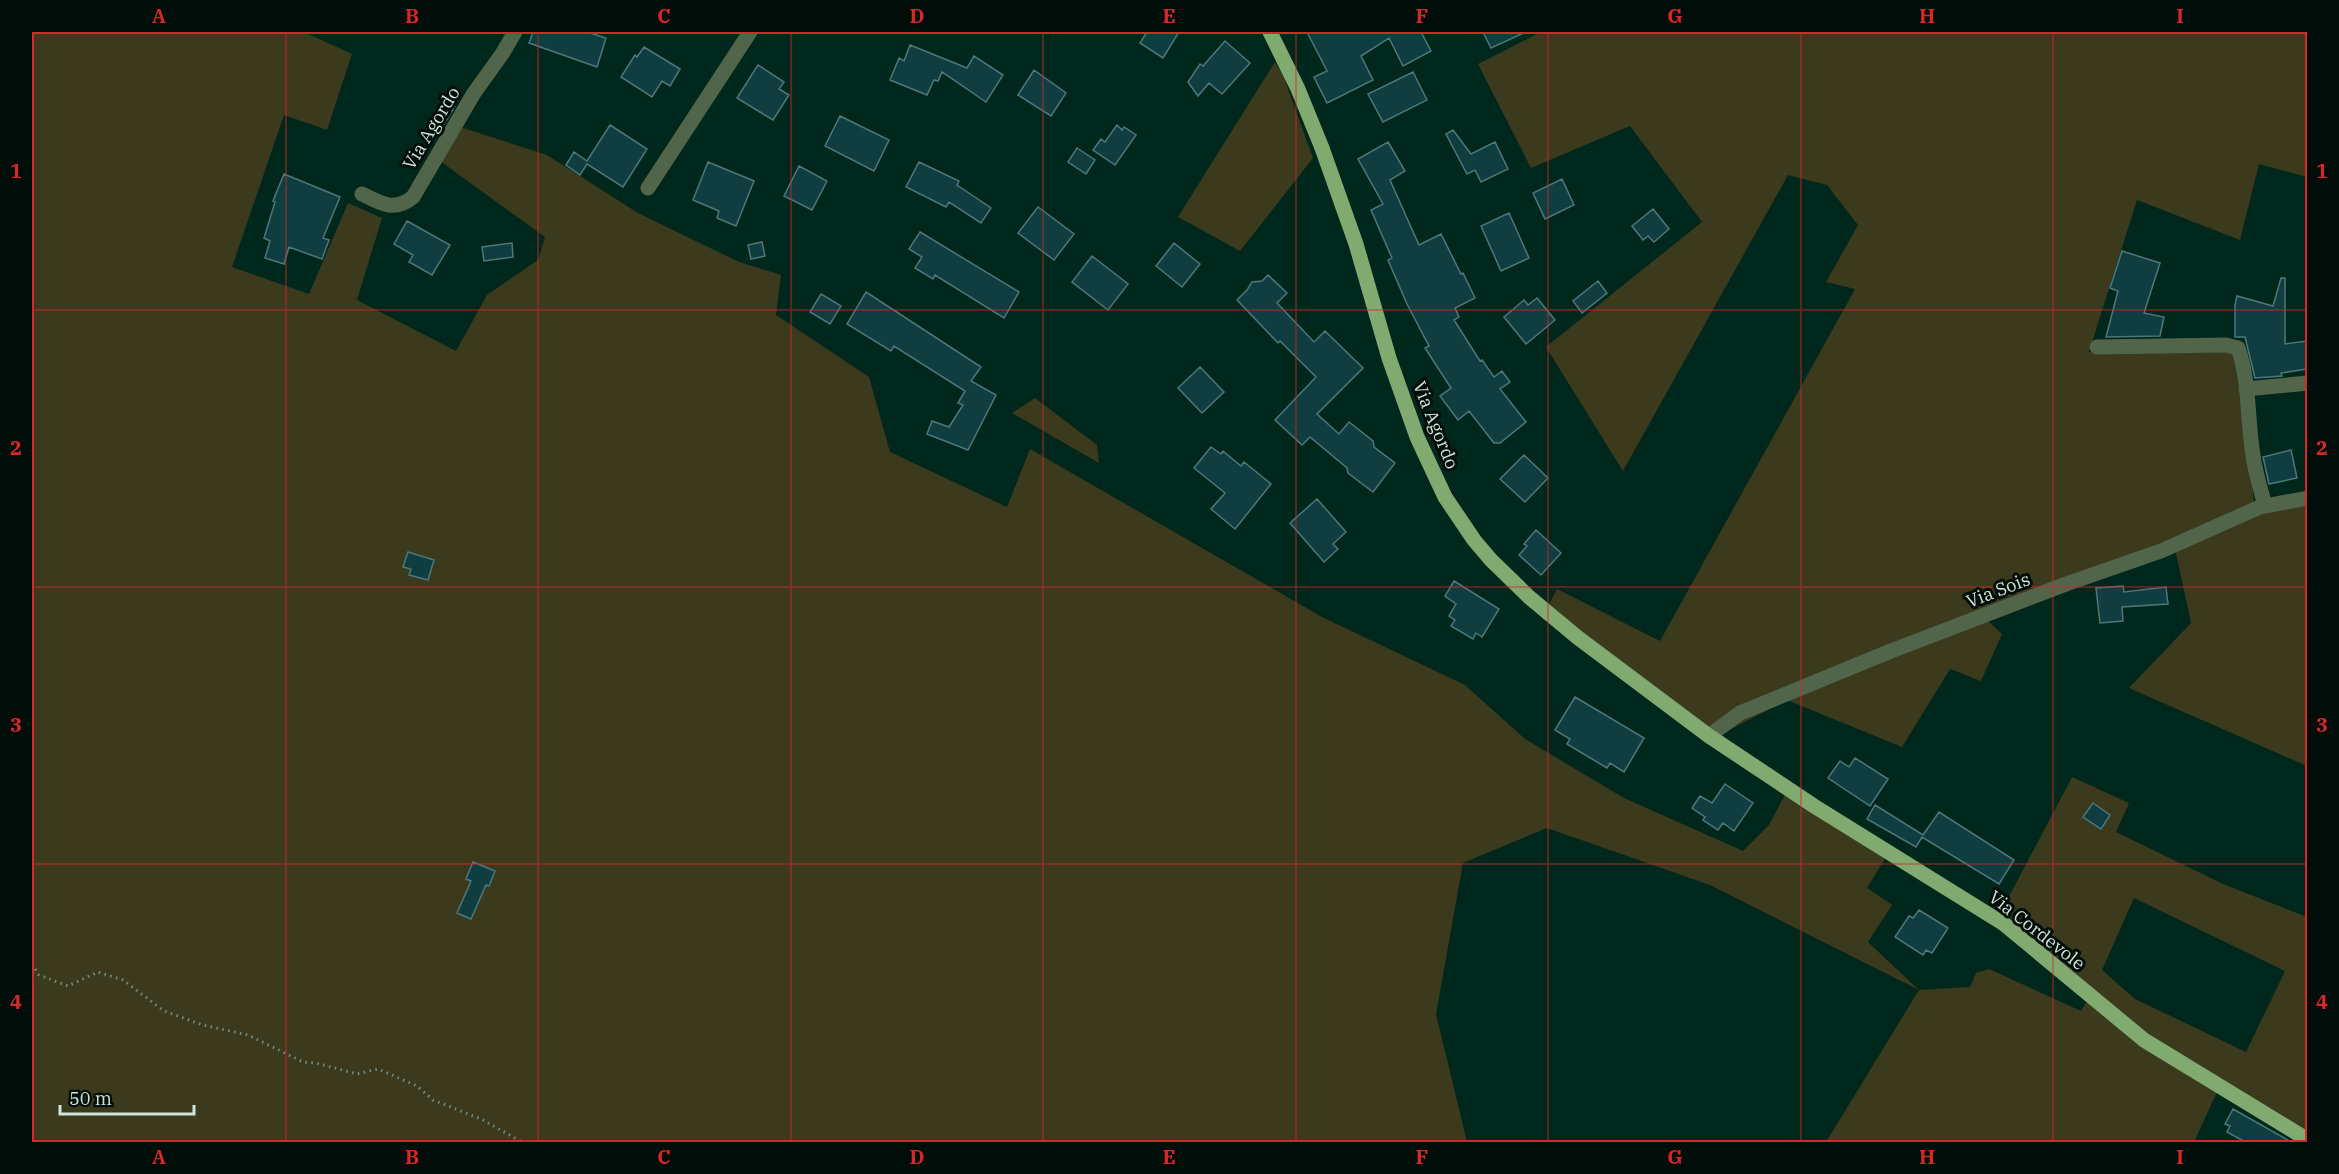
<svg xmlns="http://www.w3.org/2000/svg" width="2339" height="1174" viewBox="0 0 2339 1174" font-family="'IBM Plex Serif',serif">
  <rect width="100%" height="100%" fill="#00271c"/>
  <path fill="#3c3a1c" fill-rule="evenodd" d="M 32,32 L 304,32 L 352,54 L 327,130 L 284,115 L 232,267 L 309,294 L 348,203 L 382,218 L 357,300 L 456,351 L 487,295 L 538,260 L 545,237 L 440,161 L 460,127 L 547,155 L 638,213 L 739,262 L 781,275 L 776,315 L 869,377 L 890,452 L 1007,507 L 1030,449 L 1322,617 L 1465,685 L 1525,739 L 1624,798 L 1743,851 L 1769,825 L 1786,793 L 1886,857 L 1867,888 L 1892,905 L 1868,942 L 1919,990 L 1970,987 L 1976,973 L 1989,969 L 2081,1011 L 2087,1001 L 1994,925 L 2072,777 L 2129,803 L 2116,832 L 2223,884 L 2307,917 L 2307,1132 L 2222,1081 L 2194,1142 L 1826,1142 L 1919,990 L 1710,885 L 1547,828 L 1463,863 L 1436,1014 L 1467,1142 L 32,1142 ZM 2134,898 L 2285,971 L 2246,1052 L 2135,999 L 2102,970 Z
    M 1541,32 L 2307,32 L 2307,177 L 2259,164 L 2240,240 L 2137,200 L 2089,352 L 2235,353 L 2254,501 L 2307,492 L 2307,766 L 2129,688 L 2191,623 L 2173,539 L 1977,611 L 2002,634 L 1981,681 L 1950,669 L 1902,747 L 1787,700 L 1706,742 L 1542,618 L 1557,589 L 1660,641 L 1855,289 L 1826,282 L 1858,225 L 1827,185 L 1788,175 L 1623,471 L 1546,347 L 1702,222 L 1630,126 L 1531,168 L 1478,64 Z
    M 1275,62 L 1283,75 L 1313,158 L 1240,251 L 1178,217 Z
    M 1035,398 L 1097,445 L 1099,463 L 1012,413 Z"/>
  <path fill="#0f3d40" stroke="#4c787c" stroke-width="1.5" d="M 533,32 L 587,32 L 606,38 L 597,67 L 529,43 Z
    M 1147,32 L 1179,32 L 1163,58 L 1140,43 Z
    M 1307,32 L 1421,32 L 1431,51 L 1403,66 L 1389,38 L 1361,56 L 1373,80 L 1327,103 L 1314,77 L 1327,71 Z
    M 1483,32 L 1526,32 L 1491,48 Z
    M 1225,41 L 1250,63 L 1222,94 L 1209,83 L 1198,96 L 1188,82 L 1200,64 L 1203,66 Z
    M 910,45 L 967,68 L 974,56 L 1003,75 L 986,102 L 942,72 L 938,81 L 934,80 L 927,95 L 890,80 L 899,58 L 904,61 Z
    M 644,47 L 680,69 L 670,86 L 662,81 L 652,97 L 621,77 L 635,55 L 637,57 Z
    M 758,65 L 784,82 L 779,89 L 789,95 L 773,120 L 737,98 Z
    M 1034,70 L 1066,93 L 1051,116 L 1018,95 Z
    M 1413,72 L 1427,100 L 1383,122 L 1368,94 Z
    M 446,100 L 455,106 L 437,136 L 427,129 Z
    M 840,116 L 889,140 L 874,171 L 825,146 Z
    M 610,125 L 647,149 L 623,187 L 587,164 L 580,175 L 566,165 L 574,152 L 587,161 Z
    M 1117,125 L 1122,130 L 1124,127 L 1136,135 L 1115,165 L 1093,150 L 1101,139 L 1105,142 Z
    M 1453,130 L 1471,154 L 1495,142 L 1508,169 L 1481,182 L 1475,170 L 1467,174 L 1446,134 Z
    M 1388,142 L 1405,171 L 1390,180 L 1419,245 L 1441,234 L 1461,274 L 1463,273 L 1475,298 L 1455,308 L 1459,317 L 1454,320 L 1480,361 L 1482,360 L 1494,377 L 1502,371 L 1510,382 L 1500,389 L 1526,422 L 1500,443 L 1494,443 L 1469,411 L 1458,420 L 1440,396 L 1451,388 L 1425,348 L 1429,346 L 1407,304 L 1388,260 L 1392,258 L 1371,210 L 1383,204 L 1358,159 Z
    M 1077,148 L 1095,160 L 1086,174 L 1068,162 Z
    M 708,162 L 754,181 L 736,226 L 717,218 L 719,211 L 693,200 Z
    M 919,162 L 959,181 L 957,185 L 991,208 L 981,223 L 949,202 L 946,207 L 906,187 Z
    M 799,166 L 827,181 L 812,210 L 784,196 Z
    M 284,174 L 340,197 L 323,238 L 329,240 L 322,259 L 289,247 L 284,264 L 265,258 L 270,241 L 264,238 L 275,202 L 273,201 Z
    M 1562,179 L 1574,205 L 1545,219 L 1533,193 Z
    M 1038,207 L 1074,234 L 1054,260 L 1018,233 Z
    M 1653,209 L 1669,229 L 1654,242 L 1648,236 L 1643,240 L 1632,226 Z
    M 1509,213 L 1529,258 L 1501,271 L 1481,226 Z
    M 407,221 L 450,245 L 432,275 L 409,262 L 413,255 L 394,244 Z
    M 920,232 L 1019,292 L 1004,318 L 935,275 L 933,279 L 915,268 L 922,257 L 909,249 Z
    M 762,242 L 765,256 L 751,259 L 748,245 Z
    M 512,243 L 513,257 L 484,261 L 482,247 Z
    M 1174,243 L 1200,264 L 1182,287 L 1156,266 Z
    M 2122,251 L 2160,263 L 2144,313 L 2164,317 L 2160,336 L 2106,337 L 2118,291 L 2110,288 Z
    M 1092,256 L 1128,284 L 1108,310 L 1072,282 Z
    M 1268,275 L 1287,293 L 1277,303 L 1314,342 L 1325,331 L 1363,368 L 1317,414 L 1339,434 L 1349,422 L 1373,441 L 1374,447 L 1395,463 L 1373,492 L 1348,473 L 1347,468 L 1310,437 L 1302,445 L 1275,420 L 1316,377 L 1280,341 L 1278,343 L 1237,300 L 1247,290 L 1252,282 L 1262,281 Z
    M 2281,278 L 2285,278 L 2285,344 L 2307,341 L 2307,369 L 2281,373 L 2282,376 L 2255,378 L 2245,337 L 2235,337 L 2235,305 L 2237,296 L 2273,306 Z
    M 1598,281 L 1607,293 L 1582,313 L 1573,301 Z
    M 866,292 L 981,367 L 971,381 L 996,395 L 968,450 L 927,434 L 932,421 L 949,427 L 963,405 L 958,403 L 965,391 L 894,346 L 891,351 L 847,324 Z
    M 821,294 L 841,306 L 830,324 L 810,312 Z
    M 1537,298 L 1555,320 L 1526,344 L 1504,317 L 1524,300 L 1528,305 Z
    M 1200,367 L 1224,392 L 1202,413 L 1178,388 Z
    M 1211,447 L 1221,454 L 1223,451 L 1241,466 L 1244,462 L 1271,484 L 1235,529 L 1211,509 L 1225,493 L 1194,468 Z
    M 2291,450 L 2297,478 L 2269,484 L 2263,457 Z
    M 1524,455 L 1548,478 L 1525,502 L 1500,479 Z
    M 1317,499 L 1346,532 L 1333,544 L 1338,549 L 1324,562 L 1290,523 Z
    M 1536,530 L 1561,553 L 1541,575 L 1519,555 L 1527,546 L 1524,544 Z
    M 408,552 L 434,560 L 428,580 L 409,575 L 411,569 L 403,567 Z
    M 1454,581 L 1499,609 L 1482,637 L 1476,633 L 1473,639 L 1451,626 L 1455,620 L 1449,616 L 1456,604 L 1445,596 Z
    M 2123,586 L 2124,592 L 2166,587 L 2168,604 L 2122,607 L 2123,621 L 2100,623 L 2096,588 Z
    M 1575,697 L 1644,738 L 1624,772 L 1610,763 L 1607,768 L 1567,744 L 1570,739 L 1555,730 Z
    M 1855,758 L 1888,779 L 1870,806 L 1828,778 L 1840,761 L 1849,767 Z
    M 1725,784 L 1753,803 L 1734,831 L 1723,823 L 1718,830 L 1703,820 L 1705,817 L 1692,808 L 1700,796 L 1712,803 Z
    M 2093,803 L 2110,815 L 2101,829 L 2083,817 Z
    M 1875,805 L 1923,835 L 1939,812 L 2014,860 L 1999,884 L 1922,837 L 1916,847 L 1867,819 Z
    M 473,862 L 495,871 L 489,886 L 486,885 L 471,919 L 457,913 L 471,881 L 466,879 Z
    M 1919,910 L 1948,928 L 1932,953 L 1926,950 L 1923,955 L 1895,937 L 1909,916 L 1913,918 Z
    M 2233,1109 L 2293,1143 L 2247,1143 L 2227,1132 L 2230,1126 L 2225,1124 Z"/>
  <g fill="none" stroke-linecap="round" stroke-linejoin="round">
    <path stroke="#718e84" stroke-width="3" stroke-dasharray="1.5 4.5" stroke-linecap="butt" d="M 32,964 L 39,975 L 68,986 L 98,972 L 123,980 L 164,1011 L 203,1025 L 248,1035 L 303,1062 L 316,1063 L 357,1074 L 378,1069 L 417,1086 L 433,1100 L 481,1119 L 522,1142"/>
    <path stroke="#51654a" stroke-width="15" d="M 648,188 L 750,32
      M 362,194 C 381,204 395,212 413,197 L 474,93 L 502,54 L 515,32
      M 2097,347 L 2226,345 L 2238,348 C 2250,381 2247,420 2253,455 C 2255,472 2261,490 2265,506
      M 2246,389 L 2308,383
      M 1709,736 L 1740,713 L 1891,651 L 2066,584 L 2161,551 L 2260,507 L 2308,498"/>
    <path stroke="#81aa71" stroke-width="15" d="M 1270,32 L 1298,89 L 1322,148 L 1356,244 L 1389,358 L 1417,437 L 1445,497 L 1474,540 L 1491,560 L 1529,597 L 1577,637 L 1709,736 L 1814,806 L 2004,924 L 2144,1040 L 2308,1140"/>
  </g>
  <path fill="none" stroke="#d62828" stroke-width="1.5" stroke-opacity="0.55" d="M 286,32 L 286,1142M 538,32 L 538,1142M 791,32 L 791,1142M 1043,32 L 1043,1142M 1296,32 L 1296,1142M 1548,32 L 1548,1142M 1801,32 L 1801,1142M 2053,32 L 2053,1142M 32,310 L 2308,310M 32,587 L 2308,587M 32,864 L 2308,864"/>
  <g text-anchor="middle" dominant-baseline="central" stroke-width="6" stroke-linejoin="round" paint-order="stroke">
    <g font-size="18" fill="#cee3da" stroke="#010d08">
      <text transform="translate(431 128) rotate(-59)">Via Agordo</text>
      <text transform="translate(1436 425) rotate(68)">Via Agordo</text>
      <text transform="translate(1998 590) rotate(-21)">Via Sois</text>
      <text transform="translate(2037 930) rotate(38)">Via Cordevole</text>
    </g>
  </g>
  <rect width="2339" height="1174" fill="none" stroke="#010d08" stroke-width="66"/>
  <path d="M60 1105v9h134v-9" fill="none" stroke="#cee3da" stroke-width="3"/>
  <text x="69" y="1105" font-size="18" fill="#cee3da" stroke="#010d08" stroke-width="4.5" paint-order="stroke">50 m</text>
  <rect x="33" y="33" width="2273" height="1108" fill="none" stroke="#d62828" stroke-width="2"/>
  <g font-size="20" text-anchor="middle" font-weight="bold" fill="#d62828">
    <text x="159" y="23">A</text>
    <text x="412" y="23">B</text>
    <text x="664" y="23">C</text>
    <text x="917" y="23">D</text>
    <text x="1169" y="23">E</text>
    <text x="1422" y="23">F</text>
    <text x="1675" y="23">G</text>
    <text x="1927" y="23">H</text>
    <text x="2180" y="23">I</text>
    <text x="16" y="178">1</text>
    <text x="2322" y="178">1</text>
    <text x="16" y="455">2</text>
    <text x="2322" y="455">2</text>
    <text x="16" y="732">3</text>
    <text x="2322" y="732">3</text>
    <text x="16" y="1009">4</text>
    <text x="2322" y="1009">4</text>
    <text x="159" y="1164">A</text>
    <text x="412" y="1164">B</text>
    <text x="664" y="1164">C</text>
    <text x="917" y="1164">D</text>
    <text x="1169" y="1164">E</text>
    <text x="1422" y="1164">F</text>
    <text x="1675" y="1164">G</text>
    <text x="1927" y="1164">H</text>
    <text x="2180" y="1164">I</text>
  </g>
</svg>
